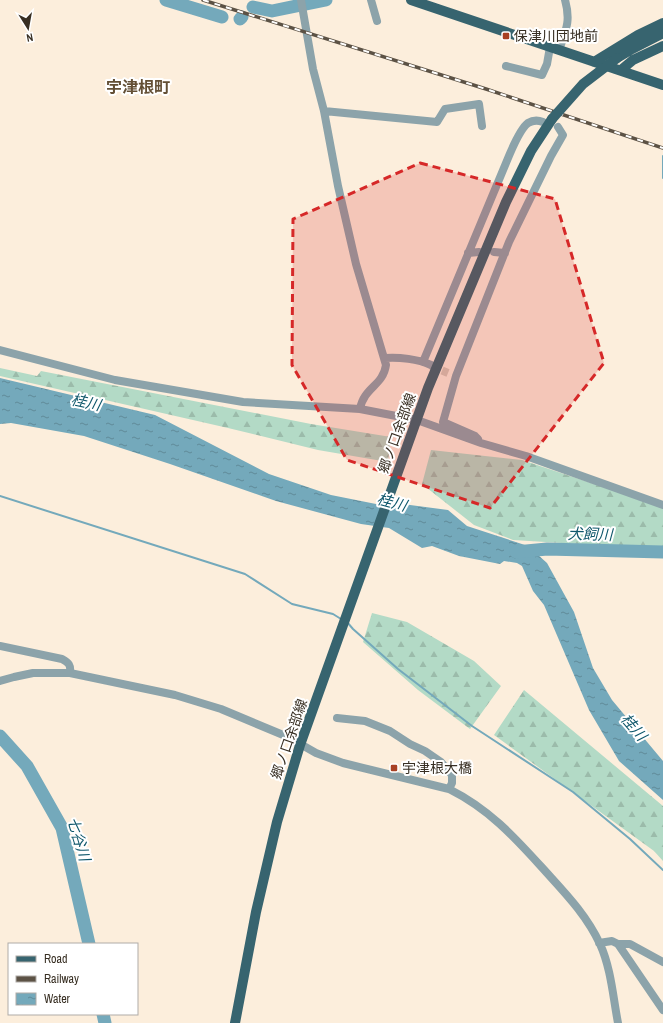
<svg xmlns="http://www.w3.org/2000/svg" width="663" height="1023" viewBox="0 0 663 1023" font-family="'Archivo Narrow','Noto Sans JP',sans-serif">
  <defs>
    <pattern id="forest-firs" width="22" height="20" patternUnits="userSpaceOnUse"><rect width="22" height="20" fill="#b3dac6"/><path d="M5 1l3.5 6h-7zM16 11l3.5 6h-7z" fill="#9bbbaa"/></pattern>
    <pattern id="water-ripples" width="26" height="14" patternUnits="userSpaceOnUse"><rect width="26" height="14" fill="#74a9bb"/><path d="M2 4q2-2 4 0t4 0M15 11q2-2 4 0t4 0" fill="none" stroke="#608a98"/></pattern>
  </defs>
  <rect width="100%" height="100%" fill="#fceedc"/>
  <path fill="url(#forest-firs)" d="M 0,368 L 37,376 L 41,371 L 311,424 L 391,437 L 388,462 L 318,450 L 228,428 L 0,376 Z
    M 431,450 L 522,460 L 663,507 L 663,548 L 627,547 L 513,540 L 474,525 L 422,484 Z
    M 372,613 L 407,622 L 474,661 L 501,686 L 470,729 L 418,690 L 363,642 Z
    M 524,690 L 663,806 L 663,861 L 654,851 L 494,735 Z"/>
  <path fill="url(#water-ripples)" d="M 0,378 L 155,415 L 269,474 L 331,495 L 391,507 L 395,503 L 448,510 L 467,526 L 528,546 L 547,563 L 574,612 L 593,668 L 612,700 L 663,761 L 663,800 L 619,761 L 589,710 L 544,605 L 533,591 L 522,566 L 517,563 L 504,561 L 500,564 L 459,556 L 432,546 L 422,548 L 389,528 L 361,524 L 276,501 L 170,464 L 84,436 L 11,423 L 0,424 Z"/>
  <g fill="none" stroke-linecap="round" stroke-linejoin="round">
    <path stroke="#74a9bb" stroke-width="2" d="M 663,156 L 663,178
      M 0,496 L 245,574 L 292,604 L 333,614 L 341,619
      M 347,622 L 353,629 L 398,669 L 472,726 L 573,792 L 630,839 L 663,870"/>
    <path stroke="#74a9bb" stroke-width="13" d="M 166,0 L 222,17
      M 253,7 L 272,11 L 326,0
      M 240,19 L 242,17
      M 516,552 L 547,549 L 663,552
      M 0,736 L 27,766 L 62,828 L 89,944
      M 103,1014 L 105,1023"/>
    <path stroke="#d5c8b7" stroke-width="8" stroke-dasharray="8 4" stroke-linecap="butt" d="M 431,366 L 448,373"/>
    <path stroke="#8ca3aa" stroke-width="8" d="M 301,0 L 313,69 L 324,111 L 338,186 L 356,264 L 386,365 C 383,386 364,387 360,409
      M 371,0 L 377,21
      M 559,50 C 566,30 571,21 565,0
      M 506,66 L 542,75 L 547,64 L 550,47
      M 324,111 L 437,122 L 445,109 L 479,104 L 482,126
      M 494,252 L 505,253
      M 468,253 L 479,252
      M 0,350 L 115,380 L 243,402 L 360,409 L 417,420 L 481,443 L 526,456 L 663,505
      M 385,358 C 399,357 418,359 431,365
      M 423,362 L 506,163 C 510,153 520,129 528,123 C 533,120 538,120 543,122
      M 478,439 L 475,436 L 443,422 L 456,376 L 509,242 L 551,156 L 563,135 L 558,127
      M 0,646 L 62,659 C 69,663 71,665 70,673
      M 0,681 L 14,677 L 33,673 L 70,673 L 175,695 L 221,709 L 288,737 L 316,753 L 343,763 L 449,789 C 491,810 516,839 547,873 C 567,895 587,916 600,944 C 611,968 613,997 618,1023
      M 337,718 L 365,721 L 390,731 L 410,744 L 425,751 L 441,762 L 452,775 L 452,783 L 449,789
      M 599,943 L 612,941 L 618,944 L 663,1010
      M 618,944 L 630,944 L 663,962"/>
    <path stroke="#37646f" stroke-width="10" d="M 411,0 L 663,85
      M 617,58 L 632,49 L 663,33
      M 594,62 L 638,35 L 663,23
      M 621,70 L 633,60 L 663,46
      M 235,1023 L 256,912 L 277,822 L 300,745 L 428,388 L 506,202 L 531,151 L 552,119"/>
    <g stroke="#5c5245" stroke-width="3.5">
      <path id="rail" d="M 203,0 L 486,89 L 663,148"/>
    </g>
    <use href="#rail" stroke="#fff" stroke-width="2" stroke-dasharray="6" stroke-linecap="butt"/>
    <path stroke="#37646f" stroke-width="10" d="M 552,119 L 583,84 L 617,58"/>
  </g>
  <path fill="#d62828" fill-opacity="0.2" stroke="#d62828" stroke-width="3" stroke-dasharray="8 5" stroke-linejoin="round" d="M 420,163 L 555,199 L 604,363 L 490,508 L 347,460 L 292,365 L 293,219 Z"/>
  <g fill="#a84023" stroke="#fff" stroke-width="1.5">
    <rect x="502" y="32" width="8" height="8" rx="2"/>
    <rect x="390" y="764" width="8" height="8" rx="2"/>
  </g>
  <g text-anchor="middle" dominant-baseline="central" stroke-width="4" stroke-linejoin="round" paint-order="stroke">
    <g font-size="14" fill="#372e22" stroke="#fff" text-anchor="start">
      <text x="514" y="36">保津川団地前</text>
      <text x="402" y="768">宇津根大橋</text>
    </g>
    <g font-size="14" fill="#372e22" stroke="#fff">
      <text transform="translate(397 433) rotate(-70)">郷ノ口余部線</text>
      <text transform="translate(289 739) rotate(-71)">郷ノ口余部線</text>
    </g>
    <g font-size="15" font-style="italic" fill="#0f576b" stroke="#fff">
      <text transform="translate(86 402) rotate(12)">桂川</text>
      <text transform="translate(392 502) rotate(15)">桂川</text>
      <text transform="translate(590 534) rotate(1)">犬飼川</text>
      <text transform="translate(634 727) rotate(49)">桂川</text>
      <text transform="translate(79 839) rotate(73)">七谷川</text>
    </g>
    <g font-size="16" font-weight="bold" fill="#634f35" stroke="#fff">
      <text x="138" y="87">宇津根町</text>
    </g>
  </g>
  <rect x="8" y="943" width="130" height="72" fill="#ffffff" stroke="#afaba7"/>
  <rect x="16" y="956" width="20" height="6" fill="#37646f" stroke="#afaba7"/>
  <text x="44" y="963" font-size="12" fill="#372e22">Road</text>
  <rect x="16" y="976" width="20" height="6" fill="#5c5245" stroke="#afaba7"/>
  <text x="44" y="983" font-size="12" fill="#372e22">Railway</text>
  <rect x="16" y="993" width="20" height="12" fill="url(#water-ripples)" stroke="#afaba7"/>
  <text x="44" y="1003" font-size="12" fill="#372e22">Water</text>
  <g transform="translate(28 28) rotate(169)" stroke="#ffffff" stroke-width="3" paint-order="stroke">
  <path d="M0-3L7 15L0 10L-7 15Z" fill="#372e22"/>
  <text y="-6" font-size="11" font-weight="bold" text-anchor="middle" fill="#372e22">N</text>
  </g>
</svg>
